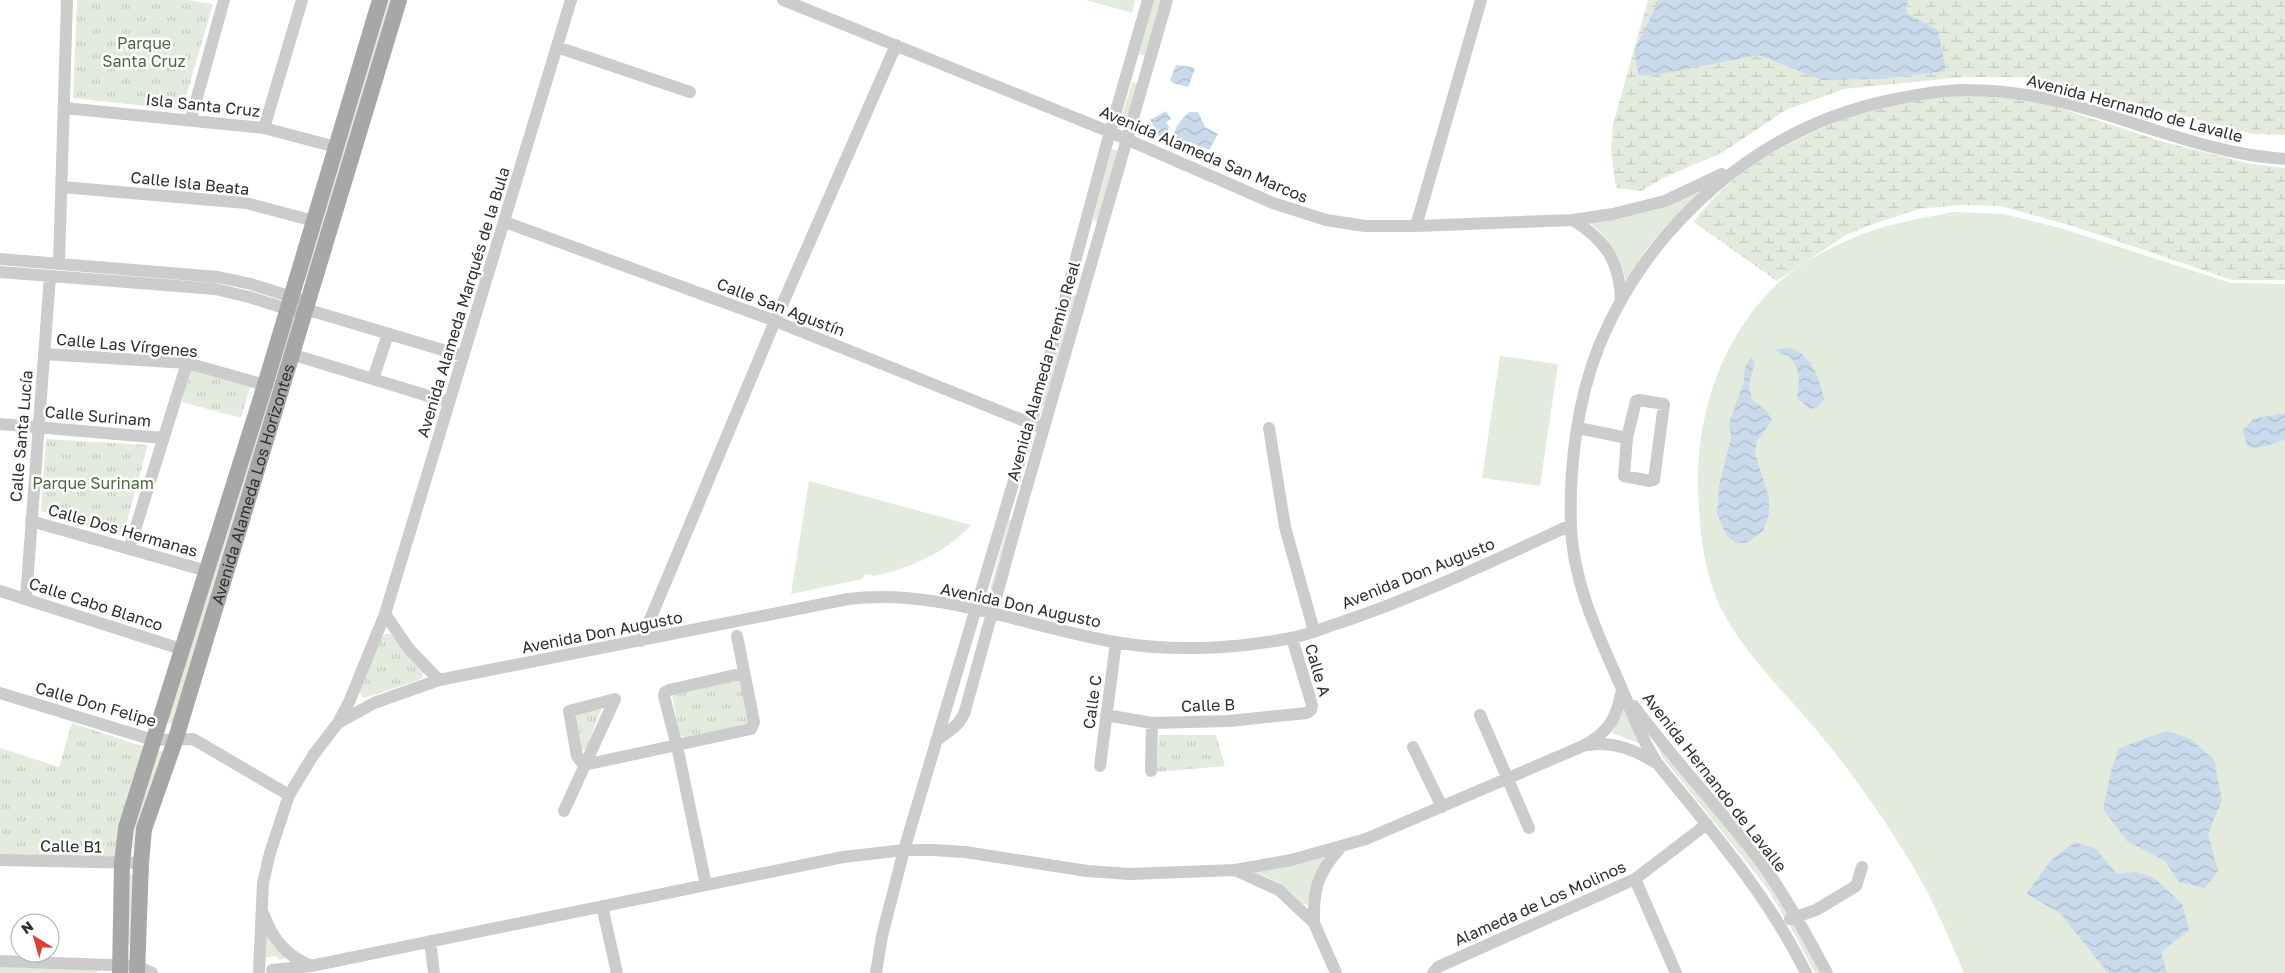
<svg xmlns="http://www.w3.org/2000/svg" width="2285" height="973" viewBox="0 0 2285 973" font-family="'Golos Text',sans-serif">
  <defs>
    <pattern id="wetland-marsh" width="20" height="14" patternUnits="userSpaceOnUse" patternTransform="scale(1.25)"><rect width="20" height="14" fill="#e3ebdd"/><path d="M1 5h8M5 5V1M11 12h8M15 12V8" fill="none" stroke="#c3cabe"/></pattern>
    <pattern id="park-tufts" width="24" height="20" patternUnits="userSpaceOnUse" patternTransform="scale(1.25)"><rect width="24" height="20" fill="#e3ebdd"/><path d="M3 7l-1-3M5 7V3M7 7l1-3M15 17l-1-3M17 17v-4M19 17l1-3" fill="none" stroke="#c3cabe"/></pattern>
    <pattern id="water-waves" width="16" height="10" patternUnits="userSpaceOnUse" patternTransform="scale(1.25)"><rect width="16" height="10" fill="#c9daeb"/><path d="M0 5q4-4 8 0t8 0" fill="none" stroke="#adbbca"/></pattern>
  </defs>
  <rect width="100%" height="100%" fill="#fff"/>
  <path fill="#e3ebdd" d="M 384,0 L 394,0 L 309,282 L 300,279 Z
    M 1086,0 L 1135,0 L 1132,13 Z
    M 1154,0 L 1162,0 L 1146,56 L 1139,54 Z
    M 1132,82 L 1139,84 L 1128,121 L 1121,119 Z
    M 1112,149 L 1119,151 L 1099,222 L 1093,220 Z
    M 1704,188 C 1678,215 1645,242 1630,278 L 1625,279 C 1622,257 1607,237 1590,223 Z
    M 1953,212 L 2004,214 L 2060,228 L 2231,283 L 2285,284 L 2285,973 L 1964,973 C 1950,940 1936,906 1918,875 C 1889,825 1856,778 1819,733 C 1786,693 1746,657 1722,610 C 1703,573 1699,525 1698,485 C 1697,410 1723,336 1777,284 C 1797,265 1827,249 1853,238 C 1884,224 1919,219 1953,212 Z
    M 1073,294 L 1079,296 L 1047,407 L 1041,405 Z
    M 288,318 L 298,320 L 175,725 L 166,722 Z
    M 1500,356 L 1558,364 L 1540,486 L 1482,478 Z
    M 809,481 L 971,525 C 944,554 911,568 873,576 L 871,574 L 864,575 L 863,579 L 791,594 Z
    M 1009,519 L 1015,521 L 995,590 L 990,589 Z
    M 1625,704 L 1641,744 L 1612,733 Z
    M 1653,738 L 1765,875 L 1823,973 L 1815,973 L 1795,935 L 1767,888 L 1663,758 Z
    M 158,750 L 166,752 L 140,848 L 133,848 L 135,825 Z
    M 1326,855 L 1317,871 L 1309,905 L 1303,904 L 1280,883 L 1255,872 Z
    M 130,874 L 137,875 L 135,945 L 128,945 Z
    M 264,932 L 286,958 L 280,960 L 276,956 L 264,958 Z
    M 0,965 L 97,967 L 97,973 L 0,973 Z"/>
  <path fill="url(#wetland-marsh)" d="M 1648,0 L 2285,0 L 2285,135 L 2254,134 L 2033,77 L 1963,77 L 1844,89 L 1786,110 L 1723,152 L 1663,178 L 1641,191 L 1616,188 L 1611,151 L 1613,124 Z
    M 1957,94 L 2016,99 L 2050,105 L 2164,142 L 2251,164 L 2285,168 L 2285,280 L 2232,280 L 2073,226 L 2000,206 L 1961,205 L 1919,209 L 1870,225 L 1846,235 L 1777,281 L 1694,222 C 1728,174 1787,141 1842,120 C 1875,106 1921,100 1957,94 Z"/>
  <path fill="url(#park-tufts)" d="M 77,0 L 187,0 L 213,4 L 182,110 L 73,98 Z
    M 190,370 L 250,387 L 241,418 L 182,402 Z
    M 46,439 L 148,445 L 123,536 L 41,511 Z
    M 385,634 L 391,634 L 424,671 L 422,678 L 416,681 L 364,698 L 361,695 L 360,690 L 381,638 Z
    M 740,680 L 749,724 L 685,737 L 680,736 L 672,694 Z
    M 602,707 L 586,749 L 582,750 L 575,711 Z
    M 72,723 L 145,747 L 117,858 L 0,856 L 0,748 L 59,767 Z
    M 1159,735 L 1216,735 L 1225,766 L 1157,772 Z"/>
  <path fill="url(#water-waves)" d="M 1659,0 L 1908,0 L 1906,13 L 1938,30 L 1946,71 L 1880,79 L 1822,80 L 1759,55 L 1660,74 L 1639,76 L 1634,51 Z
    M 1176,65 L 1192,67 L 1195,69 L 1188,87 L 1173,83 L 1170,80 Z
    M 1166,111 L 1171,119 L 1166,122 L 1169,127 L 1167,133 L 1160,137 L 1150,120 Z
    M 1189,112 L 1198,112 L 1205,127 L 1218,134 L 1209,150 L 1190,142 L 1180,146 C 1166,136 1180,120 1189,112 Z
    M 1789,348 C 1809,351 1822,382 1824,400 L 1818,407 L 1810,409 L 1797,398 C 1800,378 1801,372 1789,356 L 1778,353 L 1776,349 Z
    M 1751,358 L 1755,362 L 1749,385 L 1752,400 L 1767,411 L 1772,421 L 1757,441 L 1755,453 L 1769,498 L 1769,514 L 1763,531 L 1747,543 L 1736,543 L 1727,536 L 1717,514 L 1719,486 L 1731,438 L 1729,423 L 1744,382 L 1745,366 Z
    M 2285,413 L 2285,439 C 2274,443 2259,451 2247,446 L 2243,430 L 2253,419 Z
    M 2166,731 L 2191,739 L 2214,760 L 2222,800 L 2208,834 L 2218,871 L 2205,888 L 2179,882 L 2165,861 L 2127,841 L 2103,809 L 2111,771 L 2119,748 Z
    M 2075,842 L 2096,849 L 2117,874 L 2135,872 L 2153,877 L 2182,904 L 2189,930 L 2161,952 L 2167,973 L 2108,973 L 2060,913 L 2026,894 L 2052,859 Z"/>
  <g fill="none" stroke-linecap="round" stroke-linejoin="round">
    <path stroke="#ccc" stroke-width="12" d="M 783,0 L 1110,132 L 1273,203 L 1326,220 L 1365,226 L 1416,226 L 1573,220 L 1613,214 L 1665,201 L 1722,174
      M 557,47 L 690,92
      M 65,108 L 264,128 L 336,147
      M 191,119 L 224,0
      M 264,128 L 302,0
      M 62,187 L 246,203 L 314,221
      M 1573,220 C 1606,241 1620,261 1621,301
      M 505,222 L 775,321 L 1037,426
      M 1416,226 L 1481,0
      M 0,259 L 218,277 L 251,284 L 298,299
      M 59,263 L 67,0
      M 0,272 L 215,289 L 249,297 L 303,314 L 312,311 L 463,356
      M 44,354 L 187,363 L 265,385
      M 291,354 L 448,402
      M 373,379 L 388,334
      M 0,424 L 163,438
      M 1269,428 L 1285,527 L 1314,631
      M 1578,428 L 1627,438 L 1636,401 L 1639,400 L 1664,404 L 1654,480 L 1650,481 L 1624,476 L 1627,438
      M 31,521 L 207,571
      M 129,549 L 187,363
      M 0,591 L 181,649
      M 26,598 L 50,276
      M 385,614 L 409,649 L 439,680
      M 641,641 L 775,321 L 896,45
      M 0,693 L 153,740 L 193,739 L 289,795
      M 1634,706 C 1674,761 1722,810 1763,865 C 1787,899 1807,936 1827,973
      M 1106,715 L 1152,723 L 1229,721 L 1307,713 L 1311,710 L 1312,705 L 1292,638
      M 1480,715 L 1529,828
      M 338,723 L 374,703 L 439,680 L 848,599 C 939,588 1027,627 1115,642 C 1172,652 1235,649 1291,638 C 1309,635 1328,626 1345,621 C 1422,595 1497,559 1571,525
      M 936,741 C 948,731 960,726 965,711 L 1019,514 L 1167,0
      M 1588,745 C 1614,741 1635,750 1656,763
      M 1413,747 L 1442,807
      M 584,765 L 751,729 L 754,722 L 737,636
      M 584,765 L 577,756 L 569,711 L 615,699
      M 1100,766 L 1116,642
      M 1151,771 L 1152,723
      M 564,811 L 615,699
      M 0,860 L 141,863
      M 1235,870 L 1279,890 L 1314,923 L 1336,973
      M 1635,879 L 1676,973
      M 706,885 L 677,746 L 664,696 L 665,692 L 669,690 L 744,673
      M 602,906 L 617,973
      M 264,915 C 273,940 287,956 311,966
      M 1790,919 L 1816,910 L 1856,886 L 1862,867
      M 1314,923 C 1313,890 1317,874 1340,848
      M 430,941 L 434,973
      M 0,961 L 137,966 L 152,973
      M 272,970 L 311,966 L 843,857 L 904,850 L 933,850 L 965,852 L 1087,871 L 1130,874 L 1235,870 L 1291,860 L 1366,839 L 1583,746 C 1610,731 1616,719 1622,690
      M 259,971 L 263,883 L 270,853 L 289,795 L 314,754 L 338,723 L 350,700 L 385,614 L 571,0
      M 876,973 L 882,936 L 904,850 L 1035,410 L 1110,132 L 1148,0
      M 1433,973 L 1438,967 L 1635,879 L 1707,824
      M 1806,973 C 1768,895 1711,830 1657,763 L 1646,744 C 1636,724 1628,703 1619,682 C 1597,633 1573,581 1571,526 C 1569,467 1577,401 1599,346 C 1650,222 1760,127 1891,100 C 1915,95 1940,90 1964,90 C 1996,90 2029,94 2061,102 C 2136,120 2206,154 2285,159"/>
    <g stroke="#a7a7a7" stroke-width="16">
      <path d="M 120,973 L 122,863 L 126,828 L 265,385 L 380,0"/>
      <path id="s1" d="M 137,973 L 141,863 L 144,829 L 176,738 L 399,0"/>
    </g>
  </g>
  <g text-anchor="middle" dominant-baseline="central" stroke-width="5" stroke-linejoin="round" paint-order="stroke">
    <g font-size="16" fill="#4d693d" stroke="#fff">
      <text x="144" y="43">Parque<tspan x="144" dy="18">Santa Cruz</tspan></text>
      <text x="93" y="483">Parque Surinam</text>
    </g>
    <g font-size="16" fill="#2f2f2f" stroke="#fff">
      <text transform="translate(203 105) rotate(6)">Isla Santa Cruz</text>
      <text transform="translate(2135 108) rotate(15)">Avenida Hernando de Lavalle</text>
      <text transform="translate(1204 154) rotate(23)">Avenida Alameda San Marcos</text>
      <text transform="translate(190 183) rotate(6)">Calle Isla Beata</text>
      <text transform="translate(463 302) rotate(-73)">Avenida Alameda Marqués de la Bula</text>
      <text transform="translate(781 307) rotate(21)">Calle San Agustín</text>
      <text transform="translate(127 345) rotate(5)">Calle Las Vírgenes</text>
      <text transform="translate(1043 371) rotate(-74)">Avenida Alameda Premio Real</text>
      <text transform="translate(98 416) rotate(5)">Calle Surinam</text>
      <text transform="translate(21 436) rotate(-85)">Calle Santa Lucía</text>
      <text stroke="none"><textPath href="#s1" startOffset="506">Avenida Alameda Los Horizontes</textPath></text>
      <text transform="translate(123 530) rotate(16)">Calle Dos Hermanas</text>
      <text transform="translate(1418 573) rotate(-22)">Avenida Don Augusto</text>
      <text transform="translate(96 604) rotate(18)">Calle Cabo Blanco</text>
      <text transform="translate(1021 605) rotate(12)">Avenida Don Augusto</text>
      <text transform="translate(602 632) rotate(-11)">Avenida Don Augusto</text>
      <text transform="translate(1318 670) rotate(74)">Calle A</text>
      <text transform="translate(1092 702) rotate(-82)">Calle C</text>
      <text transform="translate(96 704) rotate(16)">Calle Don Felipe</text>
      <text transform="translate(1208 705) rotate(-2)">Calle B</text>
      <text transform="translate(1715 782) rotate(52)">Avenida Hernando de Lavalle</text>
      <text transform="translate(71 846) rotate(1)">Calle B1</text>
      <text transform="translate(1540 903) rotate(-24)">Alameda de Los Molinos</text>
    </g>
  </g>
  <g transform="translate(35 938) rotate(323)"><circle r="24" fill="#ffffff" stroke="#acacac"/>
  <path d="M0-4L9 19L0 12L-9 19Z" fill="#e03e36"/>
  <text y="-8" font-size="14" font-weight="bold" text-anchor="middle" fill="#2f2f2f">N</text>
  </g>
</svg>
